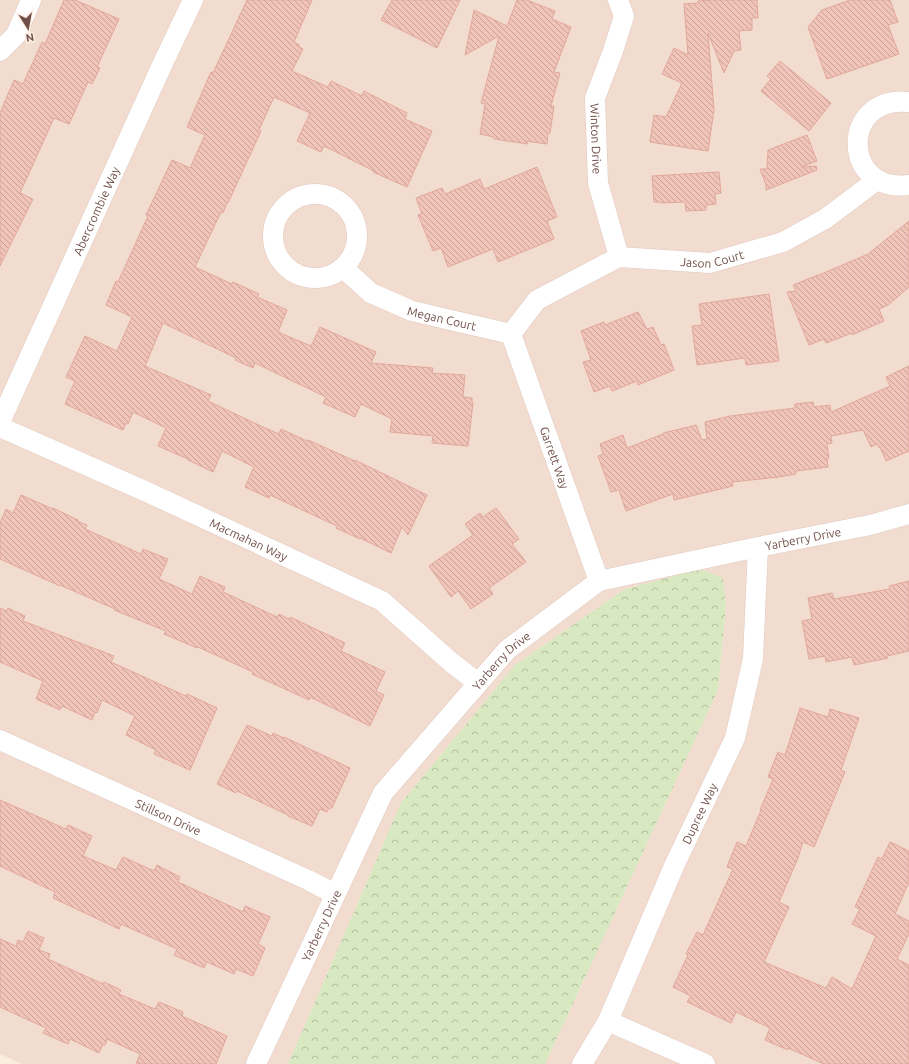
<svg xmlns="http://www.w3.org/2000/svg" width="909" height="1064" viewBox="0 0 909 1064" font-family="Ubuntu,sans-serif">
  <defs>
    <pattern id="park-crowns" width="20" height="18" patternUnits="userSpaceOnUse"><rect width="20" height="18" fill="#d8e8c0"/><path d="M2 6a3 3 0 1 1 6 0M12 15a3 3 0 1 1 6 0" fill="none" stroke="#b4be9e"/></pattern>
    <pattern id="building-back-hatch" width="6" height="6" patternUnits="userSpaceOnUse"><rect width="6" height="6" fill="#f0c4b9"/><path d="M-1 5l2 2M0 0l6 6M5-1l2 2" fill="none" stroke="#c7a298"/></pattern>
  </defs>
  <rect width="100%" height="100%" fill="#fbece0"/>
  <path fill="#f2dccf" d="M 0,0 L 909,0 L 909,1064 L 545,1064 L 718,690 L 726,605 L 723,578 L 625,589 L 515,665 L 401,803 L 288,1064 L 22,1064 L 0,1054 Z"/>
  <path fill="url(#park-crowns)" d="M 700,569 L 723,578 L 726,605 L 718,690 L 545,1064 L 288,1064 L 401,803 L 515,665 L 625,589 Z"/>
  <path fill="url(#building-back-hatch)" stroke="#e2a89a" d="M 64,0 L 75,0 L 119,19 L 97,67 L 100,68 L 92,84 L 88,82 L 69,124 L 54,118 L 20,193 L 33,199 L 0,266 L 0,113 L 14,80 L 23,84 L 42,42 L 45,44 Z
    M 247,0 L 312,0 L 294,42 L 299,45 L 299,47 L 303,49 L 292,71 L 328,87 L 331,81 L 362,96 L 364,91 L 407,113 L 405,119 L 432,131 L 407,187 L 373,172 L 374,171 L 324,146 L 321,152 L 297,141 L 310,113 L 274,97 L 259,130 L 261,131 L 228,203 L 227,203 L 223,213 L 221,212 L 195,267 L 232,284 L 233,282 L 259,294 L 257,297 L 287,310 L 278,332 L 311,346 L 320,327 L 376,352 L 371,363 L 433,368 L 432,373 L 465,375 L 463,397 L 472,398 L 472,403 L 473,403 L 468,446 L 432,443 L 433,436 L 390,432 L 392,419 L 361,404 L 355,417 L 323,403 L 326,397 L 255,363 L 253,368 L 235,360 L 236,358 L 163,323 L 145,366 L 211,395 L 208,401 L 263,427 L 279,434 L 281,429 L 307,441 L 308,440 L 355,461 L 355,460 L 427,495 L 408,535 L 402,527 L 391,553 L 360,538 L 360,539 L 336,528 L 337,526 L 270,495 L 269,498 L 245,487 L 254,467 L 222,451 L 213,472 L 188,460 L 188,459 L 158,446 L 166,428 L 133,412 L 128,424 L 126,423 L 123,430 L 65,404 L 75,381 L 66,377 L 85,336 L 117,351 L 132,317 L 106,305 L 116,281 L 118,282 L 148,216 L 146,215 L 172,160 L 190,168 L 205,135 L 187,127 L 211,72 L 213,73 Z
    M 392,0 L 460,0 L 437,48 L 381,20 Z
    M 517,0 L 527,0 L 555,11 L 552,19 L 571,27 L 554,72 L 560,73 L 551,106 L 554,106 L 550,133 L 548,133 L 547,144 L 526,141 L 528,144 L 494,139 L 494,137 L 480,134 L 485,104 L 481,103 L 499,36 L 465,55 L 474,10 L 507,26 Z
    M 709,0 L 757,0 L 758,18 L 752,18 L 752,30 L 739,31 L 741,50 L 734,51 L 724,73 L 708,33 L 714,110 L 708,151 L 650,142 L 654,115 L 666,117 L 682,83 L 662,74 L 674,48 L 688,55 L 684,4 L 698,3 L 698,1 Z
    M 850,0 L 890,0 L 898,22 L 888,25 L 899,54 L 827,79 L 808,27 L 822,10 Z
    M 780,61 L 831,103 L 809,131 L 761,91 L 771,79 L 767,76 Z
    M 807,135 L 817,161 L 801,167 L 816,166 L 817,170 L 766,190 L 766,185 L 760,169 L 767,169 L 768,150 Z
    M 537,167 L 557,217 L 547,221 L 554,239 L 498,262 L 493,249 L 448,267 L 441,248 L 433,251 L 418,215 L 422,214 L 416,198 L 442,188 L 445,194 L 480,179 L 484,189 Z
    M 719,172 L 721,193 L 715,194 L 716,204 L 706,205 L 706,210 L 686,211 L 685,202 L 661,203 L 661,202 L 654,202 L 652,176 Z
    M 909,221 L 909,287 L 888,305 L 879,309 L 884,321 L 852,335 L 852,333 L 826,343 L 824,339 L 809,345 L 787,292 L 796,291 L 793,285 L 818,275 L 819,275 L 868,254 Z
    M 769,294 L 779,361 L 746,365 L 745,358 L 697,365 L 692,326 L 702,325 L 699,304 Z
    M 638,312 L 647,329 L 653,327 L 661,345 L 664,344 L 674,370 L 638,385 L 637,381 L 612,391 L 610,386 L 594,392 L 583,362 L 591,360 L 581,331 L 604,322 L 605,325 Z
    M 909,366 L 909,451 L 886,461 L 880,447 L 879,448 L 877,444 L 871,447 L 863,430 L 831,436 L 832,443 L 827,444 L 829,458 L 827,458 L 828,467 L 796,471 L 796,474 L 779,477 L 732,482 L 733,486 L 674,500 L 673,494 L 626,511 L 619,490 L 611,492 L 598,456 L 603,454 L 600,444 L 623,435 L 627,448 L 663,434 L 663,433 L 696,425 L 702,440 L 707,439 L 705,422 L 730,416 L 795,408 L 795,404 L 813,402 L 814,407 L 830,405 L 831,412 L 890,386 L 886,377 Z
    M 21,495 L 53,509 L 53,508 L 78,520 L 77,521 L 87,525 L 85,529 L 141,554 L 143,549 L 168,559 L 159,579 L 192,594 L 200,576 L 225,587 L 223,592 L 277,617 L 279,614 L 289,619 L 290,617 L 345,643 L 341,651 L 385,672 L 376,691 L 384,695 L 370,726 L 310,697 L 309,700 L 252,674 L 253,672 L 198,647 L 197,648 L 164,634 L 166,631 L 114,610 L 115,609 L 60,585 L 60,586 L 0,559 L 0,523 L 6,509 L 13,513 Z
    M 496,508 L 519,539 L 512,544 L 526,562 L 489,588 L 493,594 L 471,609 L 458,591 L 451,597 L 429,566 L 473,535 L 465,524 L 480,513 L 483,517 Z
    M 909,581 L 909,651 L 887,656 L 888,658 L 854,665 L 852,657 L 826,662 L 825,656 L 809,659 L 802,621 L 812,619 L 808,598 L 832,593 L 834,599 L 890,589 L 889,586 Z
    M 0,608 L 7,611 L 8,608 L 25,616 L 23,621 L 114,656 L 111,662 L 186,696 L 187,694 L 217,708 L 190,770 L 154,754 L 156,750 L 126,735 L 135,716 L 102,700 L 97,713 L 95,712 L 92,720 L 62,706 L 60,710 L 36,699 L 43,681 L 0,662 Z
    M 800,708 L 828,717 L 830,709 L 859,718 L 841,770 L 845,772 L 814,847 L 803,842 L 798,858 L 779,902 L 789,907 L 764,962 L 826,988 L 832,977 L 852,989 L 876,936 L 852,924 L 860,909 L 855,907 L 878,857 L 882,859 L 890,842 L 909,851 L 909,882 L 895,914 L 909,921 L 909,934 L 897,959 L 909,965 L 909,1064 L 824,1064 L 788,1048 L 788,1050 L 765,1040 L 770,1028 L 736,1012 L 731,1023 L 687,1002 L 691,996 L 673,987 L 688,955 L 686,954 L 697,932 L 703,935 L 733,869 L 727,867 L 737,842 L 746,846 L 761,810 L 760,810 L 773,779 L 768,777 L 778,752 L 785,755 Z
    M 247,725 L 272,736 L 273,733 L 284,738 L 284,737 L 350,768 L 332,808 L 329,808 L 327,812 L 320,809 L 312,826 L 288,816 L 288,815 L 237,791 L 236,793 L 217,784 Z
    M 0,800 L 66,829 L 68,825 L 92,836 L 83,856 L 116,870 L 123,857 L 154,871 L 157,865 L 180,877 L 178,882 L 243,912 L 245,906 L 270,917 L 258,944 L 265,948 L 253,976 L 236,969 L 234,974 L 207,962 L 204,968 L 174,955 L 177,949 L 121,924 L 119,929 L 53,898 L 55,892 L 0,866 Z
    M 28,931 L 44,938 L 39,950 L 50,954 L 48,959 L 103,984 L 104,982 L 121,990 L 119,994 L 155,1009 L 159,1002 L 183,1012 L 182,1016 L 227,1036 L 216,1064 L 136,1064 L 140,1054 L 107,1039 L 105,1045 L 103,1044 L 99,1053 L 70,1039 L 68,1044 L 43,1033 L 46,1028 L 0,1007 L 0,939 L 16,946 L 18,940 L 23,942 Z"/>
  <g fill="none" stroke-linecap="round" stroke-linejoin="round">
    <g stroke="#e1c9c0" stroke-width="21">
      <g id="minor">
        <path id="s1" d="M 618,0 L 624,16 L 613,51 L 595,98 L 598,183 L 619,257"/>
        <path d="M 0,51 L 16,35 L 31,0"/>
        <path d="M 909,102 C 839,95 842,194 909,185"/>
        <circle cx="315" cy="236" r="42"/>
        <path id="s2" d="M 343,268 L 371,293 L 412,311 L 511,334"/>
        <path id="s3" d="M 511,334 L 537,300 L 619,257 L 710,263 L 783,242 L 825,219 L 877,180"/>
        <path id="s4" d="M 511,334 L 599,581"/>
        <path id="s5" d="M 0,422 L 163,63 L 193,0"/>
        <path id="s6" d="M 0,427 L 147,492 L 382,601 L 452,663 L 478,683"/>
        <path id="s7" d="M 0,740 L 308,880 L 335,894"/>
        <path d="M 608,1021 L 705,1064"/>
        <path id="s8" d="M 256,1064 L 383,793 L 507,650 L 599,581 L 758,547 L 870,525 L 909,514"/>
        <path id="s9" d="M 582,1064 L 608,1021 L 674,866 L 735,738 L 753,659 L 758,547"/>
      </g>
    </g>
    <use href="#minor" stroke="#fff" stroke-width="20"/>
  </g>
  <g text-anchor="middle" dominant-baseline="central" stroke-width="3.5" stroke-linejoin="round" paint-order="stroke">
    <g font-size="12" fill="#714f49" stroke="#fff0e6">
      <text stroke="none"><textPath href="#s1" startOffset="145">Winton Drive</textPath></text>
      <text stroke="none"><textPath href="#s5" startOffset="232">Abercrombie Way</textPath></text>
      <text stroke="none"><textPath href="#s3" startOffset="229">Jason Court</textPath></text>
      <text stroke="none"><textPath href="#s2" startOffset="113">Megan Court</textPath></text>
      <text stroke="none"><textPath href="#s4" startOffset="131">Garrett Way</textPath></text>
      <text stroke="none"><textPath href="#s8" startOffset="812">Yarberry Drive</textPath></text>
      <text stroke="none"><textPath href="#s6" startOffset="273">Macmahan Way</textPath></text>
      <text stroke="none"><textPath href="#s8" startOffset="477">Yarberry Drive</textPath></text>
      <text stroke="none"><textPath href="#s9" startOffset="277">Dupree Way</textPath></text>
      <text stroke="none"><textPath href="#s7" startOffset="185">Stillson Drive</textPath></text>
      <text stroke="none"><textPath href="#s8" startOffset="153">Yarberry Drive</textPath></text>
    </g>
  </g>
  <g transform="translate(28 28) rotate(169)" stroke="#fff0e6" stroke-width="3" paint-order="stroke">
  <path d="M0-3L7 15L0 10L-7 15Z" fill="#714f49"/>
  <text y="-6" font-size="11" font-weight="bold" text-anchor="middle" fill="#714f49">N</text>
  </g>
</svg>
